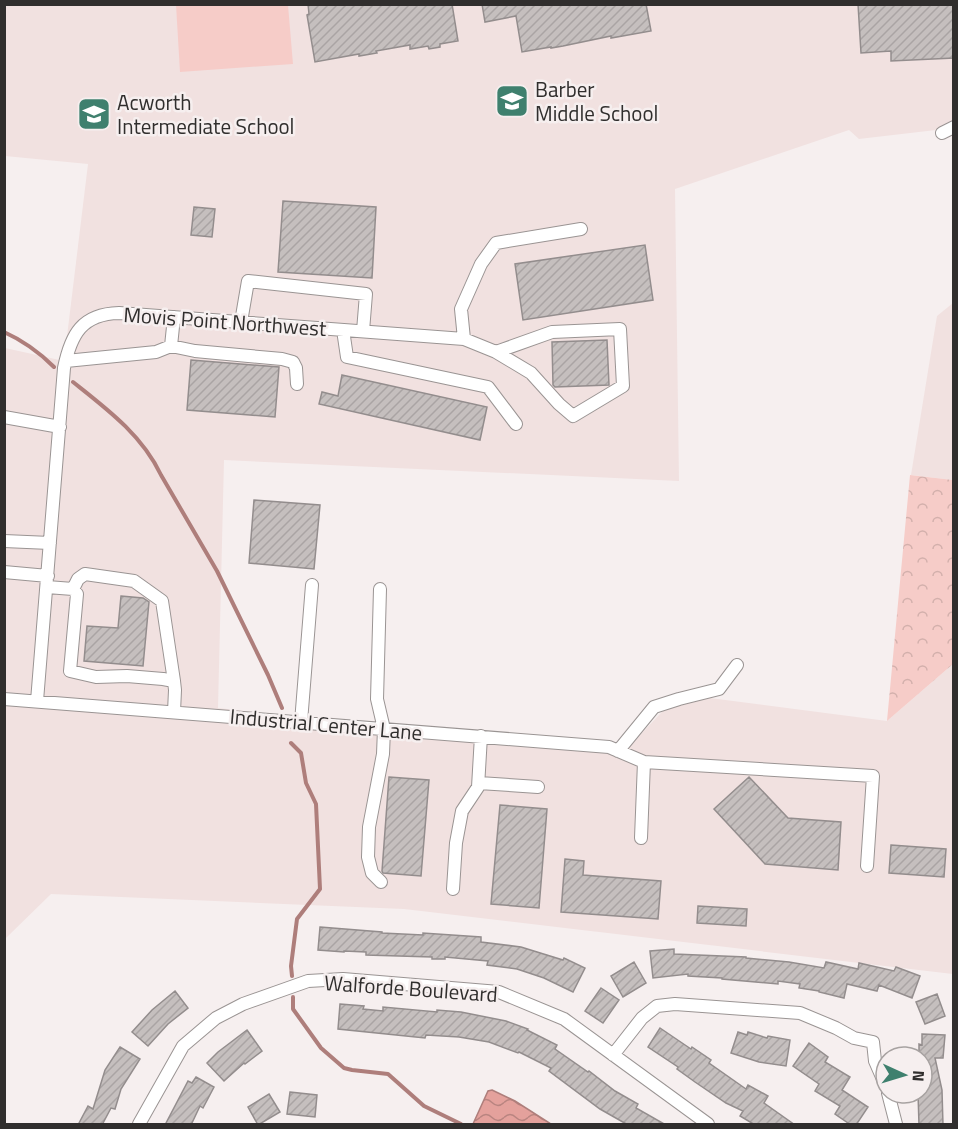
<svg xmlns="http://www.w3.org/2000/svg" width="958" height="1129" viewBox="0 0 958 1129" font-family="'Titillium Web',sans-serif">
  <defs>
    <pattern id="forest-crowns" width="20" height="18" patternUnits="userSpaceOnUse" patternTransform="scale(1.5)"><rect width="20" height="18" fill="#f6ccc8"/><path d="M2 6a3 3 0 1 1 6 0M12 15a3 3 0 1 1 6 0" fill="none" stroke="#d3b0ac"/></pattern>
    <pattern id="water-waves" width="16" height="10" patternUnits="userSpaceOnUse" patternTransform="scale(1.5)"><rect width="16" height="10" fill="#e4a19c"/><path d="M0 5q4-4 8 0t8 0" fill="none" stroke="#b98480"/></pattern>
    <pattern id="building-hatch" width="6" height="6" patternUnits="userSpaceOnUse" patternTransform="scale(1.5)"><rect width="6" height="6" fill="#c5bfbe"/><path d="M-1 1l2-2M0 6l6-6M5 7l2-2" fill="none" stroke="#aaa4a4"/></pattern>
  </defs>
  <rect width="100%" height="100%" fill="#f6efef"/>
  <path fill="#f1e1e0" d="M 5,5 L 953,5 L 953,128 L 859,139 L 849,130 L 675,189 L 679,481 L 224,460 L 218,708 L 622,754 L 679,694 L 887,721 L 953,664 L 953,974 L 404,909 L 51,894 L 5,939 L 5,348 L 64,361 L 88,164 L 5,156 Z
    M 953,303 L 953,480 L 911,475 L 937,316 Z"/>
  <path fill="url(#forest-crowns)" d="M 910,475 L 953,480 L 953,664 L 887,721 Z"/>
  <path fill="#f6ccc8" d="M 176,5 L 288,5 L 293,64 L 180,72 Z"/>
  <path fill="url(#water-waves)" stroke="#ae7e7b" stroke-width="1.5" d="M 492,1090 L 515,1101 L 551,1124 L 473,1124 L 488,1091 Z"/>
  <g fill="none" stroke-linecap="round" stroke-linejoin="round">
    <path stroke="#ae7e7b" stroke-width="4" d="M 4,332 C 24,341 39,352 54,367
      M 73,382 C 107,409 142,435 161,475 L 217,571 L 268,675 L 282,708
      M 291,743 L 301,753 L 306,783 L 316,804 L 320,889 L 297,919 L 291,966 L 292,976
      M 293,997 L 293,1009 L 321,1048 L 344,1068 L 352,1070 L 388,1074 L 424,1106 L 461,1124"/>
  </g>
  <path fill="url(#building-hatch)" stroke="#938d8d" stroke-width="1.5" d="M 308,4 L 452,4 L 458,41 L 440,44 L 440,47 L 429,49 L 428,46 L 410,49 L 410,45 L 376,51 L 377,53 L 359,56 L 359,54 L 315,62 L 307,15 L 309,14 Z
    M 482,4 L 646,4 L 651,31 L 611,38 L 611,36 L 563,46 L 551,48 L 551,47 L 522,52 L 516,16 L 485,22 Z
    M 858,4 L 954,4 L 954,58 L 891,61 L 891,51 L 861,53 Z
    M 283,201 L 376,207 L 372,278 L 278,272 Z
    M 194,207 L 215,209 L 212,237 L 191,235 Z
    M 645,245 L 653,300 L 523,320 L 515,264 Z
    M 607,340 L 609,385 L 555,387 L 553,385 L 552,342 Z
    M 191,360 L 279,367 L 275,417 L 187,410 Z
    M 342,375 L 487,407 L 480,440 L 319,404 L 322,392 L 338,396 Z
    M 254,500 L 320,505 L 314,569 L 249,563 Z
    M 121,596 L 143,598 L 149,602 L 143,666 L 84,661 L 87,626 L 118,628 Z
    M 389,777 L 429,780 L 421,876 L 383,873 L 382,871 Z
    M 749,777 L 788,818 L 841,822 L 838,870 L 765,864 L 714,809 Z
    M 500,805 L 547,809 L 539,908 L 491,904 Z
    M 891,845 L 946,849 L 944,877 L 889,873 Z
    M 565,859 L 584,861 L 583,875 L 661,881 L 658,919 L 561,912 Z
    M 698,906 L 747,909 L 746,926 L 697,923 Z
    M 320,927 L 382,932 L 382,933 L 423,935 L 423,933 L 481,937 L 481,942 L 521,947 L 563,960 L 564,958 L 585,968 L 573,992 L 544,978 L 517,969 L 487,965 L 488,961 L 445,957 L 445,959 L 432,959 L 432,957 L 366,955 L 366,952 L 344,951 L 344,952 L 318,950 Z
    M 674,949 L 674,954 L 746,957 L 746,958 L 789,962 L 824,968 L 826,962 L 858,969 L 859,963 L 894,971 L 896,967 L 920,976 L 912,998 L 879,985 L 877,991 L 847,984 L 844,998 L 819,992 L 819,991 L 799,988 L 800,984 L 778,981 L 778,984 L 722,979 L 722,978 L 688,976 L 688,974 L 653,978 L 650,951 Z
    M 634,962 L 646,983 L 623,997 L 611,976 Z
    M 601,988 L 619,1000 L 603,1023 L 585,1011 Z
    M 175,991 L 188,1008 L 168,1024 L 148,1046 L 132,1032 L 152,1010 Z
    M 937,994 L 945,1016 L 925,1024 L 916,1002 Z
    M 340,1004 L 364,1006 L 363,1009 L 383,1011 L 383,1007 L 437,1012 L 437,1010 L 461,1012 L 506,1021 L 528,1029 L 527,1030 L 557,1045 L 555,1049 L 588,1072 L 589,1071 L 615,1091 L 638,1104 L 636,1108 L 666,1125 L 628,1125 L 600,1109 L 549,1071 L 551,1068 L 519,1052 L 518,1053 L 489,1042 L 459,1037 L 426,1035 L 425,1038 L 338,1029 Z
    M 660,1028 L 691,1049 L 692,1047 L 711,1060 L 709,1063 L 746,1089 L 748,1085 L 768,1096 L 764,1103 L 795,1125 L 755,1125 L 740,1116 L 743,1111 L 726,1103 L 695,1082 L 677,1069 L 678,1067 L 648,1047 Z
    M 247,1030 L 262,1051 L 245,1064 L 244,1063 L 224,1081 L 207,1063 L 218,1052 Z
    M 738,1032 L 747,1035 L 748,1032 L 767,1038 L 768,1036 L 790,1040 L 786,1066 L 759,1062 L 731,1053 Z
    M 922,1034 L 945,1035 L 943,1058 L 935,1058 L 942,1090 L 943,1125 L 919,1125 L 918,1093 L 922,1093 L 922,1057 L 919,1057 L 919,1044 L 922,1045 Z
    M 809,1043 L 828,1057 L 825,1062 L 850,1077 L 842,1090 L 868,1107 L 856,1125 L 851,1125 L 835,1114 L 840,1106 L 815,1091 L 819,1084 L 793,1066 Z
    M 120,1047 L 140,1059 L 121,1089 L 115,1109 L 111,1108 L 102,1125 L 78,1125 L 88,1106 L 93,1109 L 105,1070 Z
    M 196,1077 L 214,1087 L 203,1108 L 200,1106 L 191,1125 L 165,1125 L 188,1081 L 192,1083 Z
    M 290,1092 L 317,1095 L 315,1117 L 287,1114 Z
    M 269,1094 L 280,1112 L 258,1125 L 248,1107 Z"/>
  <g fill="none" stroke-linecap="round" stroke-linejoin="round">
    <g stroke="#9a9493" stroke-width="14">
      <path id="minor" d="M 942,133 L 954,127
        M 241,322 L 248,281 L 366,294 L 363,331
        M 343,330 L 347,357 L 488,387 L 516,424
        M 464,339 L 461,309 L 481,264 L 496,243 L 581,229
        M 171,346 L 195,351 L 282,359 L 293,362 L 296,368 L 297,384
        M 66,361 L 156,352 L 171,346 L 174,317
        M 4,417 L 60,427
        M 4,541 L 50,543
        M 4,572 L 48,576
        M 47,587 L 73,589 L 77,594 L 70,671 L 96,677 L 127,676 L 163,679 L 174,681 L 175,690 L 174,712
        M 73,589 L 78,579 L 85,574 L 134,581 L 162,601 L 174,681
        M 380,589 L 377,699 L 384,729 L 383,754 L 369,827 L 368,857 L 372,873 L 381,882
        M 4,699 L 609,747 L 644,762 L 873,776 L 867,866
        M 37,701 L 64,368 C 71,334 82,314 119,313 L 464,339 L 496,352 L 531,373 L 559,404 L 573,416 L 623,386 L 620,329 L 552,332 L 496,352
        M 301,722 L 312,585
        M 618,751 L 654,707 L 679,699 L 719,689 L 737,665
        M 479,783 L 538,787
        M 641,838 L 644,762
        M 453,889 L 456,843 L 462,811 L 478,787 L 481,736
        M 613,1055 L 642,1018 L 657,1006 L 675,1004 L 800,1013 L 836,1028 L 854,1038 L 873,1042 L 875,1061 L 886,1086
        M 888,1093 L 896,1124
        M 139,1124 L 183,1046 L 216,1018 L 243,1004 L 308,981 L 343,979 L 499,992 L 564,1019 L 708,1124"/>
    </g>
    <use href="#minor" stroke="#fff" stroke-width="12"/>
  </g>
  <defs>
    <g id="school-square" transform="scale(1.725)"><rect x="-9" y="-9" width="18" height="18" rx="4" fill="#3f806e" stroke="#f6efef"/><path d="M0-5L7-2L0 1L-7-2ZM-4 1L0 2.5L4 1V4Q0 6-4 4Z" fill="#fff"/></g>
  </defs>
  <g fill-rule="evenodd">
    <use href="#school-square" x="512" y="101"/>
    <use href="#school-square" x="94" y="114"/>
  </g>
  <g text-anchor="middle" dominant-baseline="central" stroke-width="5" stroke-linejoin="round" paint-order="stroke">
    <g font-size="21" fill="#302e2d" stroke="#f6efef" text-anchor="start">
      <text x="535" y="89">Barber<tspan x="535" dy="24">Middle School</tspan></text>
      <text x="117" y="102">Acworth<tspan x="117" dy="24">Intermediate School</tspan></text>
    </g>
    <g font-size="21" fill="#302e2d" stroke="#f6efef">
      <text transform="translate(225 321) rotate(4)">Movis Point Northwest</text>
      <text transform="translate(326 724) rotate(5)">Industrial Center Lane</text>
      <text transform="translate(411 988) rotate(4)">Walforde Boulevard</text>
    </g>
  </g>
  <rect width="958" height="1129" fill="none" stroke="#302e2d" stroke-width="12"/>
  <g transform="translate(904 1075) rotate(94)"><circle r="28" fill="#f6efef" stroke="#a7a2a1" stroke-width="1.5"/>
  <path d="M0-4.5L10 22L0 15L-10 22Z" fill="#3f806e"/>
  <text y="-9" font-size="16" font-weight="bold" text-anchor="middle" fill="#302e2d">N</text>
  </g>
</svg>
